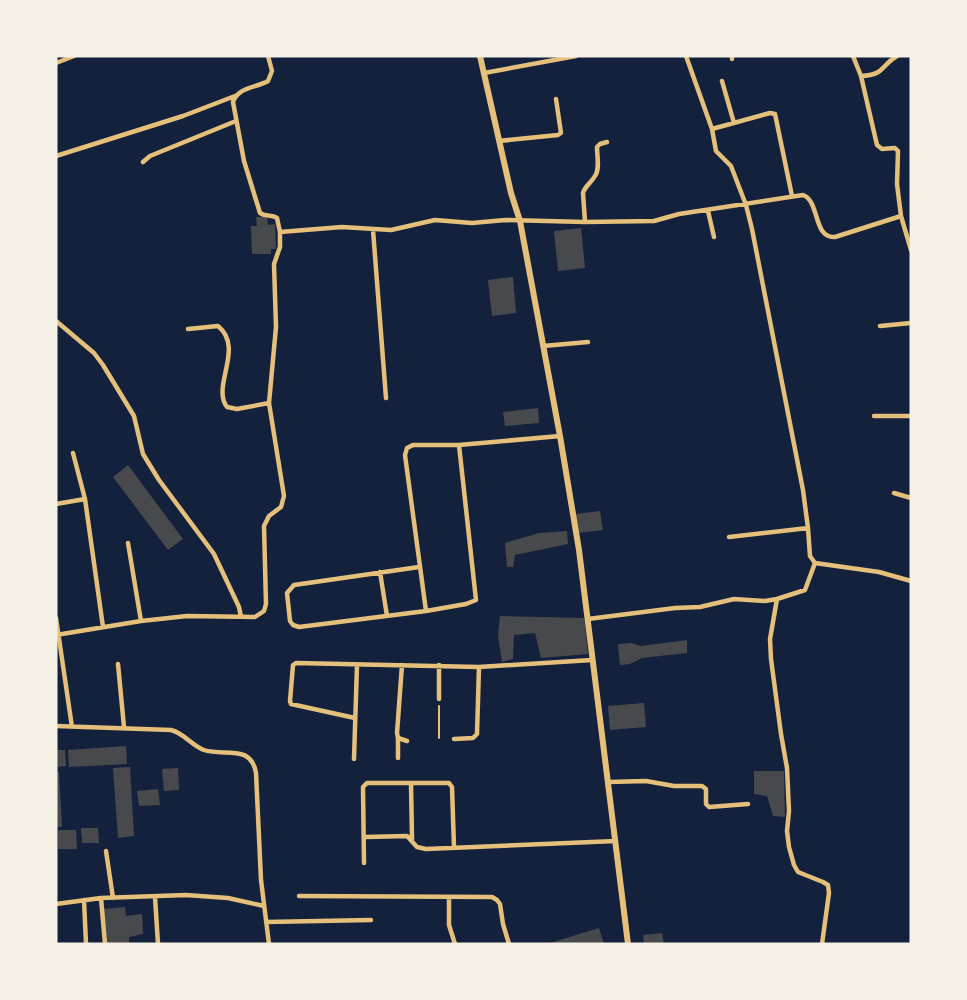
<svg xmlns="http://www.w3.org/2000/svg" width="967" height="1000" viewBox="0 0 967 1000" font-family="'Open Sans',sans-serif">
  <rect width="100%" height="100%" fill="#14213d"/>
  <path fill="#48494c" d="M 256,217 L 267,217 L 268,225 L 275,224 L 276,249 L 271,249 L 271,254 L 252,254 L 251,226 L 257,226 Z
    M 581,228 L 585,268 L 558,271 L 554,231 Z
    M 513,277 L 516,313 L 492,316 L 488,280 Z
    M 538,408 L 539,423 L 505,426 L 503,412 Z
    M 128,465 L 183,539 L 168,550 L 113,477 Z
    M 600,511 L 603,530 L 578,533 L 576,514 Z
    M 567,531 L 568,544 L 515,555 L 513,567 L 507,567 L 505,543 L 539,533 Z
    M 500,616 L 584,618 L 588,654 L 541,658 L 535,633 L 514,635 L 513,659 L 502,662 L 498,636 Z
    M 687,640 L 687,653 L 642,658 L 630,664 L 620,665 L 618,644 L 631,643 L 641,646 Z
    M 644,703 L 646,727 L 610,730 L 608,706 Z
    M 126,746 L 127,764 L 69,767 L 68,750 Z
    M 56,750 L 65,750 L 66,766 L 56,767 Z
    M 130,767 L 134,836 L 118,838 L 113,768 Z
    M 178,768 L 179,790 L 164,791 L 162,769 Z
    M 754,771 L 784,771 L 785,817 L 773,816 L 767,796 L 754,794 Z
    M 56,772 L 59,772 L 62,827 L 56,827 Z
    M 158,789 L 160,805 L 139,806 L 137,791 Z
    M 81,828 L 98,828 L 99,843 L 82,843 Z
    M 58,830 L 76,830 L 77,849 L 58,849 Z
    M 125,907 L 126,916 L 142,914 L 143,934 L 129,937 L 129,944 L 107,944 L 103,909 Z
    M 599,928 L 604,944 L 550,944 L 550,943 Z
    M 662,933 L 664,944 L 644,944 L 643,935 Z"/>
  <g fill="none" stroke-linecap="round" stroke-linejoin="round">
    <path stroke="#e5c07b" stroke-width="2" d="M 439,738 L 439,706"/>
    <path stroke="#e5c07b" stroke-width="4.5" d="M 268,56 L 272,71 L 268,81 C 256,88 238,87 233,102 L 244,161 L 260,213 C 265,217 271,214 277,218 L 280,232
      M 686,56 L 712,129 L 716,151 L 731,166 L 746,205 L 752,229 L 803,490 L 808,528 L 810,556 L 815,563
      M 732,56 L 732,59
      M 853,56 L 861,76
      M 897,56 C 880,66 885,75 861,76 L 877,145 L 882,149 L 895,148 L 898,151 L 897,184 L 901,216 L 911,250
      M 56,63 L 74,56
      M 484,73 L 576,56
      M 722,81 L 734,123
      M 712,129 L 770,113 L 775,114 L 792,196
      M 499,141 L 558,135 L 561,133 L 556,99
      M 56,156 L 183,116 L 235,96
      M 143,162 L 150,156 L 236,121
      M 708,211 L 714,237
      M 585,222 L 583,193 C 585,186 591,183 595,176 C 600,169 597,156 597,147 L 600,144 L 607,142
      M 373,230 L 386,398
      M 56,321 L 94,353 L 103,365 L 134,416 L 143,454 L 159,480 L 214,554 L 239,607 L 241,617
      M 880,326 L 911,323
      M 188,329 L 218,326 C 245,348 211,386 227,407 L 237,409 L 269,403
      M 543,346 L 588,342
      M 874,416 L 911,416
      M 73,453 L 85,499 L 103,627
      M 894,493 L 911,498
      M 56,504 L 85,499
      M 729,537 L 808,528
      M 128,543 L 141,621
      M 419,567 L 294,585 L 287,593 L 290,621 L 293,625 L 299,627 L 426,611 L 466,604 L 476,600 L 459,445
      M 380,572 L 387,616
      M 777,599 L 770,639 L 771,659 L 781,734 L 787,768 L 789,811 L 787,831 L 789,847 L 794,865 L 798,872 L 823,882 L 828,885 L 829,893 L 822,944
      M 426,611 L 405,455 L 407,448 L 413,445 L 459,445 L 560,436
      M 56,618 L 72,727
      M 588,619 L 675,608 L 700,607 L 734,599 L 765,601 L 777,599 L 805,590 L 815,563 L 879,572 L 911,581
      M 56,635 L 141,621 L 187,616 L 255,617 L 264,611 L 266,604 L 264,526 L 269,516 L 281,507 L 284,496 L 269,403 L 276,327 L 274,264 L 280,247 L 280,232 L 342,227 L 391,230 L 435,220 L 472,223 L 505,220 L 585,222 L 654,221 L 679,214 L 803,195 C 820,201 813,239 835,237 L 901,216
      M 118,664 L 124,727
      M 402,665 L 397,733 L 398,738 L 407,741
      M 439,699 L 439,665
      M 355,718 L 291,704 L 290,701 L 293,665 L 296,663 L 479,667 L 592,660
      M 56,726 L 171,730 C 184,733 191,745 204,750 C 223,757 251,743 256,773 L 261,880 L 269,944
      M 454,739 L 473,738 L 477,734 L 479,667
      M 398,758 L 398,738
      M 354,759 L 357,665
      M 608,782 L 646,781 L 674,786 L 702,786 L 706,789 L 706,804 L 709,807 L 748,804
      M 411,783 L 412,839
      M 365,837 L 407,836 L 417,847 L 426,849 L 616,841
      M 106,851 L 113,898
      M 364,863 L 363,787 L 367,783 L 449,783 L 452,787 L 454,847
      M 299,896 L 492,897 L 497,900 L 500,904 L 503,924 L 509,944
      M 155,897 L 158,944
      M 101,898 L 105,944
      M 449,898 L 449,925 L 455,944
      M 84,900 L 86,944
      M 56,904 L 101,898 L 186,895 L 228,898 L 264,906
      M 266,922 L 371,920"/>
    <path stroke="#e5c07b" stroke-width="6" d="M 480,56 L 511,193 L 520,221 L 560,436 L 579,550 L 628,944"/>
  </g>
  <rect width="967" height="1000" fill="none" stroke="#f6f1e7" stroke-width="115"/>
</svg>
